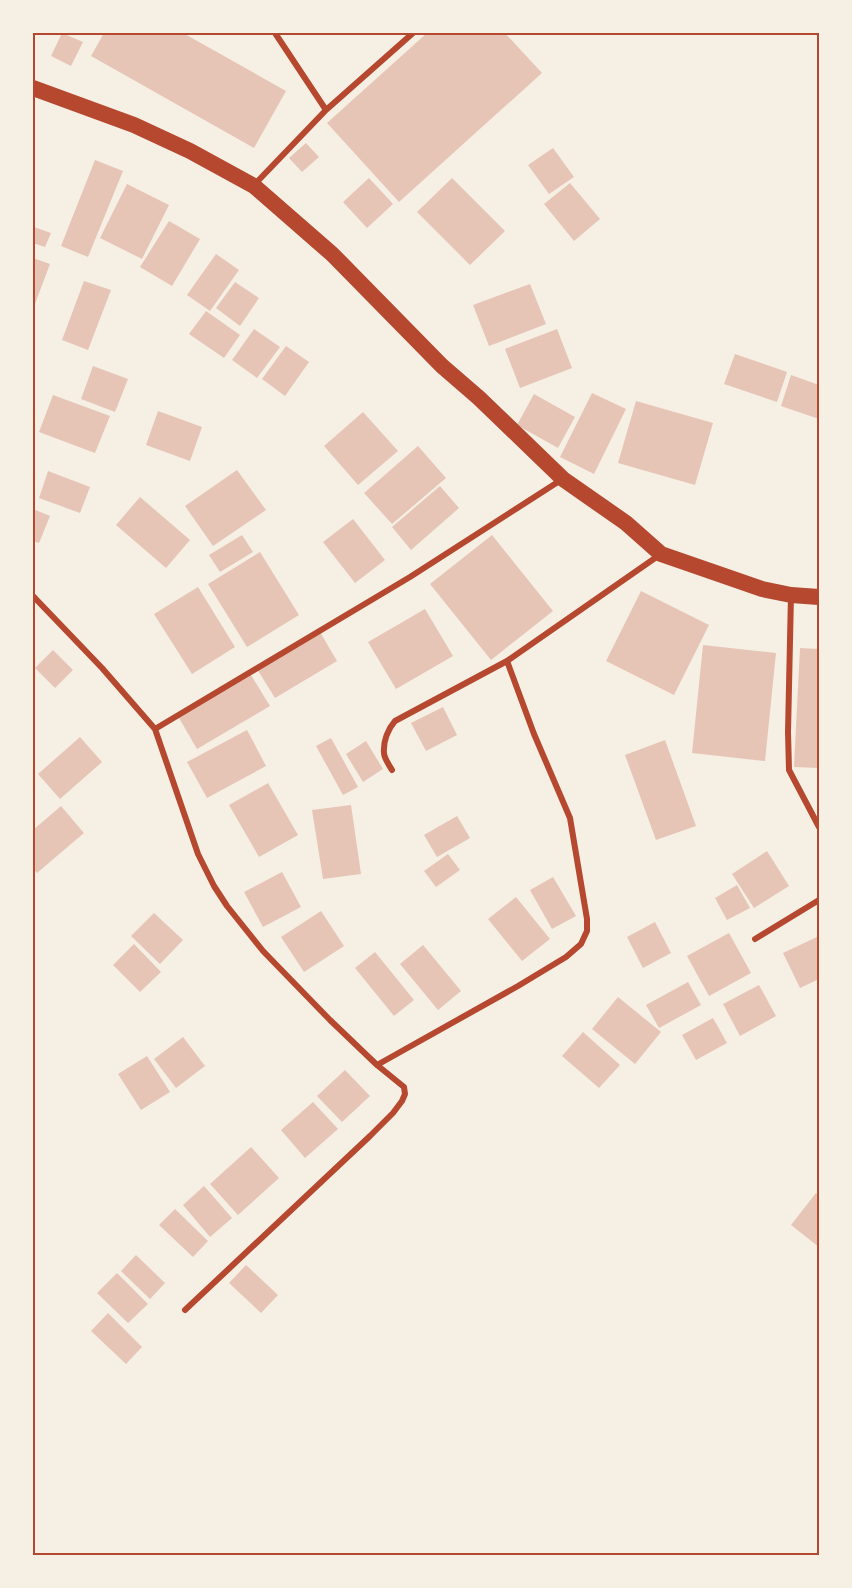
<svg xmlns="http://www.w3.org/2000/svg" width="852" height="1588" viewBox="0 0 852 1588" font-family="'Fira Sans Condensed',sans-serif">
  <rect width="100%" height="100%" fill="#f6efe4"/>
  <path fill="#e6c5b7" d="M 62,33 L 83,42 L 71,66 L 51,56 Z
    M 104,33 L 183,33 L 286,91 L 254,148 L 91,56 Z
    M 427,33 L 505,33 L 542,73 L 399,202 L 327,123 Z
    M 306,143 L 319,157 L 302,172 L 289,158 Z
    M 553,148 L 574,177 L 549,194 L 528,165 Z
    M 95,160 L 123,171 L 88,257 L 61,246 Z
    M 369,178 L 393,204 L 367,228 L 343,202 Z
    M 452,178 L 505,231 L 470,265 L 417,212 Z
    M 570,183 L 600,219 L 574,241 L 544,204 Z
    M 127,184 L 169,205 L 142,259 L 100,238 Z
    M 169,221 L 200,239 L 172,286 L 140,267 Z
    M 34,227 L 51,233 L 45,247 L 33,243 Z
    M 216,254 L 239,270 L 210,311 L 187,295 Z
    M 33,258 L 50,264 L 33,309 Z
    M 84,281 L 111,290 L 88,350 L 62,340 Z
    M 235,282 L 259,298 L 240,326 L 216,308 Z
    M 530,284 L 546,324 L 489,346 L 473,305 Z
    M 206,311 L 240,335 L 224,358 L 189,334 Z
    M 254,329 L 280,347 L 257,378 L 232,360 Z
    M 557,329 L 572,368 L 520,388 L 505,349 Z
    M 286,346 L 309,362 L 285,396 L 262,379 Z
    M 735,354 L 787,372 L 777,402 L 724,384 Z
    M 93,366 L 128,379 L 115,412 L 81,399 Z
    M 791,375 L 819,385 L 819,419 L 781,406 Z
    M 592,393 L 626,409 L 594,474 L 560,457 Z
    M 534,394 L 575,417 L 558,448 L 517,425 Z
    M 53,395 L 110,416 L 95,453 L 39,432 Z
    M 636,401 L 713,423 L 695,485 L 618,463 Z
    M 158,411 L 202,427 L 190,461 L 146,445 Z
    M 363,412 L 398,451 L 358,485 L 324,446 Z
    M 418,446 L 446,478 L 392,524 L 364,493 Z
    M 237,470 L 266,510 L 213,546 L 185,506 Z
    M 48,471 L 90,487 L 80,513 L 39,498 Z
    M 440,486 L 459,508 L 411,550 L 392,527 Z
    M 140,497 L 190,540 L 166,568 L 116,525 Z
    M 33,509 L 50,516 L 39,543 L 33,541 Z
    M 353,519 L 385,560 L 355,583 L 323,542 Z
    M 242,535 L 253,552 L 220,572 L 209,555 Z
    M 492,535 L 553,611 L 491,660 L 430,584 Z
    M 260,552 L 299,615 L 247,647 L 208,584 Z
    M 198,587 L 235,647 L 192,674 L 154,614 Z
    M 641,591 L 709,625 L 674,695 L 606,661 Z
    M 425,609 L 453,656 L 396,689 L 368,642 Z
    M 320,632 L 337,661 L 275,698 L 257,669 Z
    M 703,645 L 776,653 L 765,761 L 692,753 Z
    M 800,648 L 819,649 L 819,768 L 794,767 Z
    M 53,650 L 73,670 L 55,688 L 35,668 Z
    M 251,675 L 270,706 L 197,749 L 179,718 Z
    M 443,707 L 457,735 L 426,751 L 411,723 Z
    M 247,730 L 266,766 L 207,798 L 187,762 Z
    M 80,737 L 102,762 L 60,799 L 38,774 Z
    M 331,738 L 358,787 L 343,795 L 316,746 Z
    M 665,740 L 696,826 L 656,840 L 625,755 Z
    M 366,741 L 383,769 L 363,782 L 346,754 Z
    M 268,783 L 298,835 L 259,857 L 229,805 Z
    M 351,805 L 361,874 L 323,879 L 312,810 Z
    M 61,806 L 84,833 L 37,873 L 33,869 L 33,830 Z
    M 457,816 L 470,838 L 437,857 L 424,835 Z
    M 767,851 L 789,886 L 754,908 L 732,874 Z
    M 448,854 L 460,870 L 436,887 L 424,871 Z
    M 282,872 L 301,907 L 263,927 L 244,892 Z
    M 553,877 L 576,916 L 552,929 L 530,890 Z
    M 737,885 L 750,908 L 727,920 L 715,898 Z
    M 516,897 L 550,939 L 522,961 L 488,919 Z
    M 321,911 L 344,946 L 304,972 L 281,937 Z
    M 154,913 L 183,940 L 160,964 L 131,936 Z
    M 655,922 L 671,953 L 643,968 L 627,937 Z
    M 729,933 L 751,973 L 709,996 L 687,956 Z
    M 819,936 L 819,979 L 800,988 L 783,953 Z
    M 134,944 L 161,972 L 140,992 L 113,965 Z
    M 423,945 L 461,991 L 438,1010 L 400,964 Z
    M 375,952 L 414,1000 L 394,1016 L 355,968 Z
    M 688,982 L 701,1005 L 659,1028 L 646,1005 Z
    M 759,985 L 776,1016 L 740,1036 L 723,1004 Z
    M 618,997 L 661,1032 L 635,1064 L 592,1029 Z
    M 713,1018 L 727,1043 L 696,1060 L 682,1035 Z
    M 583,1032 L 620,1065 L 599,1088 L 562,1056 Z
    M 183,1037 L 205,1066 L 176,1088 L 154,1059 Z
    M 147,1056 L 170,1092 L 141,1110 L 118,1074 Z
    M 345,1070 L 370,1096 L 342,1122 L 317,1096 Z
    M 313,1102 L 338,1129 L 305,1158 L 281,1130 Z
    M 251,1147 L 279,1178 L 238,1215 L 210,1184 Z
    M 204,1186 L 232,1218 L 210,1237 L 183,1205 Z
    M 816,1193 L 819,1196 L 819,1247 L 791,1225 Z
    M 175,1209 L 208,1241 L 193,1257 L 159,1225 Z
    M 136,1255 L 165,1283 L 150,1299 L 121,1271 Z
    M 246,1265 L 278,1295 L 261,1313 L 229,1283 Z
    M 117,1273 L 148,1304 L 128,1323 L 97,1293 Z
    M 108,1313 L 142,1347 L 126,1364 L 91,1331 Z"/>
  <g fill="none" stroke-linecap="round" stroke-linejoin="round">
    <path stroke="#b5482f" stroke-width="6" d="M 275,33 L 326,110
      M 255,184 L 326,110 L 413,33
      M 791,595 L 788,732 L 789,770 L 819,827
      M 33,596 L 102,668 L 155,729 L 198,854 L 214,886 L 227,906 L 263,951 L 330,1020 L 377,1065 L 404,1087 L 405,1094 L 402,1101 L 393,1113 L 370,1136 L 185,1310
      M 155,729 L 410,577 L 561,480
      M 392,770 C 389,765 384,758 384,753 C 383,741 388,729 395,721 L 507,661 L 658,556
      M 755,939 L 819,900
      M 377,1065 L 518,986 L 566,957 L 581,944 L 587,931 L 587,919 L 570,818 L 534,734 L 507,661"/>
    <path stroke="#b5482f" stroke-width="16" d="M 33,88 L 134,125 L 190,151 L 254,186 L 332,254 L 442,366 L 479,398 L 563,479 L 626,523 L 661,554 L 762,589 L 791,595 L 819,597"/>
  </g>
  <rect width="852" height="1588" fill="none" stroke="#f6efe4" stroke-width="69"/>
  <rect x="34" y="34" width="784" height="1520" fill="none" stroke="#b5482f" stroke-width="2"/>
</svg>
